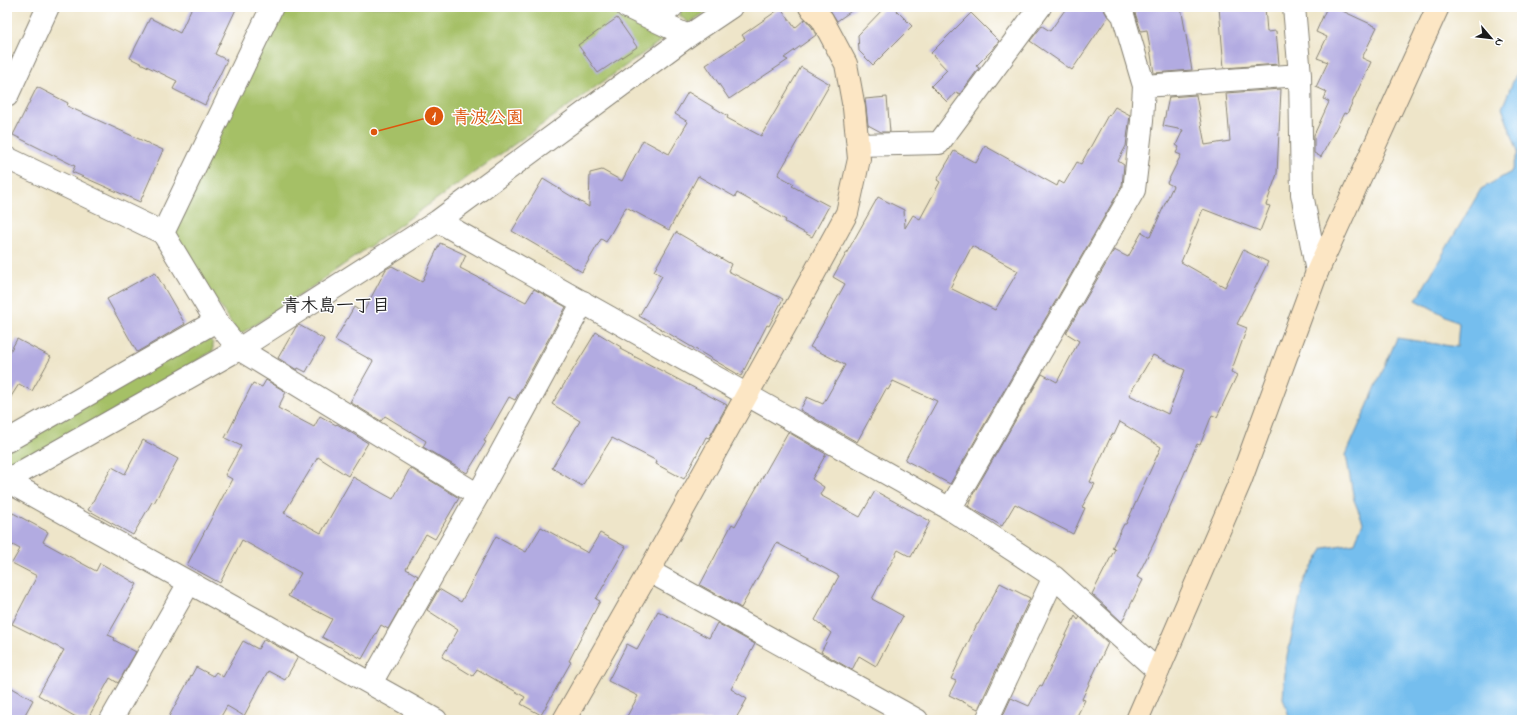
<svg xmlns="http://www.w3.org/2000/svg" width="1529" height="727" viewBox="0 0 1529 727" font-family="'Indie Flower','Klee One',sans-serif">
  <rect width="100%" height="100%" fill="#fff"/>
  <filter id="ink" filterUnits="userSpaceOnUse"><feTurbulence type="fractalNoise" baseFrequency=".025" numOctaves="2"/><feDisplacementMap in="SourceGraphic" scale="8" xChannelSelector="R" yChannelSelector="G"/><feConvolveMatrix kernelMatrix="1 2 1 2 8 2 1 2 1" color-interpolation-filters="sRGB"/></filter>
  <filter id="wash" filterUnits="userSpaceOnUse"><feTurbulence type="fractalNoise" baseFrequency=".012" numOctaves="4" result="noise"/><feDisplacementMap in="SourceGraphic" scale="16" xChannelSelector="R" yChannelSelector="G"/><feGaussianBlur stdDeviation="0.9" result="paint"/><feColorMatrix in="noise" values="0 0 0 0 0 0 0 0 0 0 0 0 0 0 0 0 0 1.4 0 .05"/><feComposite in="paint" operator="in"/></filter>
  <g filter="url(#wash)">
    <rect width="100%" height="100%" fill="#eee5c9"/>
    <path fill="#a5c066" stroke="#606e41" d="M 283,7 L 601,7 L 665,38 L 302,294 L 239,335 L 167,226 Z
      M 683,7 L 714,7 L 689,23 L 680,16 L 681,9 Z
      M 204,334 L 213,343 L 213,351 L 17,469 L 7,464 L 7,452 L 11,447 Z"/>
    <path fill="#75beee" stroke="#486d85" d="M 1522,60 L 1522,720 L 1288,720 L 1289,717 L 1283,698 L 1286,661 L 1304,580 L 1324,548 L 1355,543 L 1363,522 L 1354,500 L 1346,455 L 1397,338 L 1457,347 L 1459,323 L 1416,300 L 1481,189 L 1511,172 L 1518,152 L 1502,108 Z"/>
    <g id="blocks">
      <path fill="#b2abe1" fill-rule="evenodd" d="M 192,7 L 237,7 L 215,54 L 227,60 L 205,105 L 173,89 L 177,81 L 130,58 L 150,18 L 180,33 Z
        M 828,7 L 857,7 L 837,21 Z
        M 885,7 L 893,7 L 912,26 L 873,65 L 859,51 L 858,35 Z
        M 1067,7 L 1104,7 L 1104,10 L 1108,17 L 1072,70 L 1030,41 L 1042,26 L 1050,31 Z
        M 1133,7 L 1181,7 L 1192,70 L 1154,73 L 1147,30 L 1141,31 Z
        M 1219,7 L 1265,7 L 1267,32 L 1276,31 L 1279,64 L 1224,68 Z
        M 1327,7 L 1334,7 L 1377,27 L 1362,58 L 1371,62 L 1347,114 L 1344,113 L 1321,157 L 1314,153 L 1314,135 L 1329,102 L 1324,99 L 1327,92 L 1316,87 L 1328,62 L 1317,58 L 1327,37 L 1316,32 Z
        M 781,8 L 795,28 L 805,19 L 812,27 L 816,35 L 784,58 L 788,60 L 729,99 L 706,65 L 745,39 L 742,35 Z
        M 971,13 L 999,41 L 992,50 L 976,66 L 979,68 L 960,94 L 956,92 L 947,102 L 931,86 L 947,70 L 931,53 Z
        M 617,18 L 637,47 L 598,73 L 578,45 Z
        M 801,67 L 830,84 L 778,175 L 794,184 L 792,186 L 829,206 L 812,237 L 785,222 L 786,220 L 737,193 L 735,197 L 698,176 L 669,230 L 626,207 L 606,242 L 601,239 L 582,272 L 512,231 L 543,179 L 589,207 L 590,173 L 602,170 L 622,181 L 643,140 L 669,154 L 688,122 L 675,114 L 688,92 L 728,116 L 727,118 L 761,136 Z
        M 37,87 L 68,103 L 67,106 L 163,150 L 140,202 L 72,172 L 75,166 L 13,135 Z
        M 1281,89 L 1277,174 L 1266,205 L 1270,206 L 1260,231 L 1203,209 L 1181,262 L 1225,287 L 1243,250 L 1268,262 L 1237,324 L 1247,328 L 1231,372 L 1237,375 L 1217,417 L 1212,415 L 1200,445 L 1197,444 L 1156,539 L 1137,577 L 1143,580 L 1122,622 L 1092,594 L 1115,549 L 1112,548 L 1124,524 L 1126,524 L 1161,447 L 1120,422 L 1114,435 L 1112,434 L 1090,482 L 1095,484 L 1082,507 L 1085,508 L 1073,534 L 1015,504 L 1002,526 L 968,506 L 973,496 L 972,496 L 1042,374 L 1057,382 L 1079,341 L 1066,333 L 1114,250 L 1128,257 L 1142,232 L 1150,237 L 1173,186 L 1167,183 L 1181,155 L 1176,153 L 1179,147 L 1176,145 L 1183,130 L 1163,126 L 1169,97 L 1196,95 L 1205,145 L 1230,141 L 1226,93 ZM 1153,355 L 1185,370 L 1168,414 L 1129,395 Z
        M 887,97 L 890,132 L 881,132 L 868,125 L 865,99 Z
        M 1115,107 L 1130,115 L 1126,146 L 1118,161 L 1124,165 L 1122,186 L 950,484 L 905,460 L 937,401 L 893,381 L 888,390 L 886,389 L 857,442 L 800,410 L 807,397 L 823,404 L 845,365 L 810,347 L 845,284 L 833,277 L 878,197 L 904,210 L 905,228 L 913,215 L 920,219 L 940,182 L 937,180 L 954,151 L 976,163 L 985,146 L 1057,186 L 1059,181 L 1064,184 L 1077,162 L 1081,164 L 1108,115 L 1109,116 ZM 972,246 L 1018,271 L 995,310 L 950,288 Z
        M 676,232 L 731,264 L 728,271 L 783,299 L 769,326 L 767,325 L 741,376 L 639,316 L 662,276 L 654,271 Z
        M 440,243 L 466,255 L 460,268 L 526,302 L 534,289 L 566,307 L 515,400 L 509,397 L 484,441 L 486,442 L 467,473 L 423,447 L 426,441 L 385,416 L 381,421 L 350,402 L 373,361 L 335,340 L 354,307 L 363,313 L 386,269 L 392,266 L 422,282 Z
        M 155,272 L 185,324 L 137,352 L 107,299 Z
        M 299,325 L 324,339 L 306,372 L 298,368 L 297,370 L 278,358 L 296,327 Z
        M 596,332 L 621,347 L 620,349 L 727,405 L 709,438 L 706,437 L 684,479 L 656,464 L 657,461 L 612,438 L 582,486 L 552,468 L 580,421 L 552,404 Z
        M 17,339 L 51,357 L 32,391 L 19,384 L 7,403 L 7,357 Z
        M 266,380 L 286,392 L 278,408 L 314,427 L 320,416 L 336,425 L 337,424 L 368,443 L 348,476 L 318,457 L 284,513 L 321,533 L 353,477 L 393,499 L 410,468 L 459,498 L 435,539 L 426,534 L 406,569 L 418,576 L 388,629 L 381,625 L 362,659 L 322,637 L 332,619 L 288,596 L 301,573 L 242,540 L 220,583 L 187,565 L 232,479 L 225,475 L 241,446 L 225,438 L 253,383 L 262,387 Z
        M 788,432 L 826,454 L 812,479 L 824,487 L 820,495 L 860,517 L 875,491 L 930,521 L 911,557 L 898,550 L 872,599 L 903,616 L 876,666 L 859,656 L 852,670 L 821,652 L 831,633 L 815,620 L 839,576 L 777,543 L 776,544 L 741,608 L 700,585 L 732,524 L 735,526 Z
        M 143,440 L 178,459 L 154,503 L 152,502 L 133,535 L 88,510 L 112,467 L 125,474 Z
        M 13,513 L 48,532 L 43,542 L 96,571 L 100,563 L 137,584 L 108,635 L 115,638 L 114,640 L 136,652 L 118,683 L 110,678 L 87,720 L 81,720 L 38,695 L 64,650 L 12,624 L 37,576 L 12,563 L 20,549 L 7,542 L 7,523 Z
        M 541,527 L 588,553 L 600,533 L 626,547 L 596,599 L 600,601 L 569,661 L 571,662 L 541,715 L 521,704 L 525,697 L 477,669 L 473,676 L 442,657 L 458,630 L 427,610 L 439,589 L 461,602 L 496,536 L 526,552 Z
        M 1000,583 L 1030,598 L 978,709 L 949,695 L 956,681 L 951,679 L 977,624 L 978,624 Z
        M 658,611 L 709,638 L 717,623 L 755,644 L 731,689 L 747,699 L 735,720 L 625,720 L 638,696 L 608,681 L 627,644 L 637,649 Z
        M 1075,616 L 1078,620 L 1080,617 L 1108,643 L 1082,699 L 1085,700 L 1075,720 L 1001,720 L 1011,698 L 1029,706 L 1040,685 L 1042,686 Z
        M 264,639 L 298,657 L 285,680 L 268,671 L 244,716 L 227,706 L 219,720 L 167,720 L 196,667 L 213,676 L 216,672 L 223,677 L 243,641 L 258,649 Z
        M 7,685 L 33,700 L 22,720 L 7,720 Z"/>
    </g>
  </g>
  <g filter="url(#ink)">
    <use href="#blocks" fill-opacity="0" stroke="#858072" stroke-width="1"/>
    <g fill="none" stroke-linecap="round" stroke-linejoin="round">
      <g stroke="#858072" stroke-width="24">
        <path id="street" d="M 627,7 L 688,36
          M 1294,7 L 1300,75 L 1302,194 L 1317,272
          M 655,20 L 672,7
          M 1144,86 L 1300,75
          M 7,96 L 48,7
          M 858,145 L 939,143 L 1040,7
          M 7,158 L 163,233 L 216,321 L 239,349 L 478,495
          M 438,221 L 950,509 L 1054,577 L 1158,671
          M 163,233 L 272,7
          M 7,441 L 216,321
          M 7,480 L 239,349 L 438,221 L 688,36 L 731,7
          M 7,481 L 436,720
          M 950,509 L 1134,190 L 1142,121 L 1144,86 L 1123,15 L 1116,7
          M 649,571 L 917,720
          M 371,683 L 478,495 L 583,302
          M 111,720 L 189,583
          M 987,720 L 1054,577"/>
      </g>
      <g stroke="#858072" stroke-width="24">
        <path id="secondary" d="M 564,720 L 649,571 L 803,294 L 847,213 L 859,159 L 854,108 L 846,64 L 822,19 L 810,7
          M 1137,720 L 1240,482 L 1317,272 L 1438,7"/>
      </g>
      <use href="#street" stroke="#fff" stroke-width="22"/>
      <use href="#secondary" stroke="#fce6c4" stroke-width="22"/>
    </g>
  </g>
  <g text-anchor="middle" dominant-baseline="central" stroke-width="3" stroke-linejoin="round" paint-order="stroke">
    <g font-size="18" font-weight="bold" fill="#1c1c1c" stroke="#fff">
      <text x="336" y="307">青木島一丁目</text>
    </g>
  </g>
  <path fill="none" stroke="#de560d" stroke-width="1.5" d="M374 132L434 116"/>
  <g fill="#de560d" stroke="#fff" stroke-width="1.5">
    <circle cx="374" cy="132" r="4"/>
    <circle cx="434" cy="116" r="10"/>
  </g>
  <g font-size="12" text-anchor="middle" font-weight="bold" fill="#fff">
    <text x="434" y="120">1</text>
  </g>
  <g font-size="18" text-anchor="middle" font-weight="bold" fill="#de560d" stroke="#fff" stroke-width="3" stroke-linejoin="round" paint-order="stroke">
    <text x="488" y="123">青波公園</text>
  </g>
  <rect width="1529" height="727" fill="none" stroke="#fff" stroke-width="24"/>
  <g transform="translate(1491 38) rotate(118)" stroke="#ffffff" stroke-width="3" paint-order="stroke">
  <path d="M0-3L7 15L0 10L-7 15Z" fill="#1c1c1c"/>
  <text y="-6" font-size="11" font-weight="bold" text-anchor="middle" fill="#1c1c1c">N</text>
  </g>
</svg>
